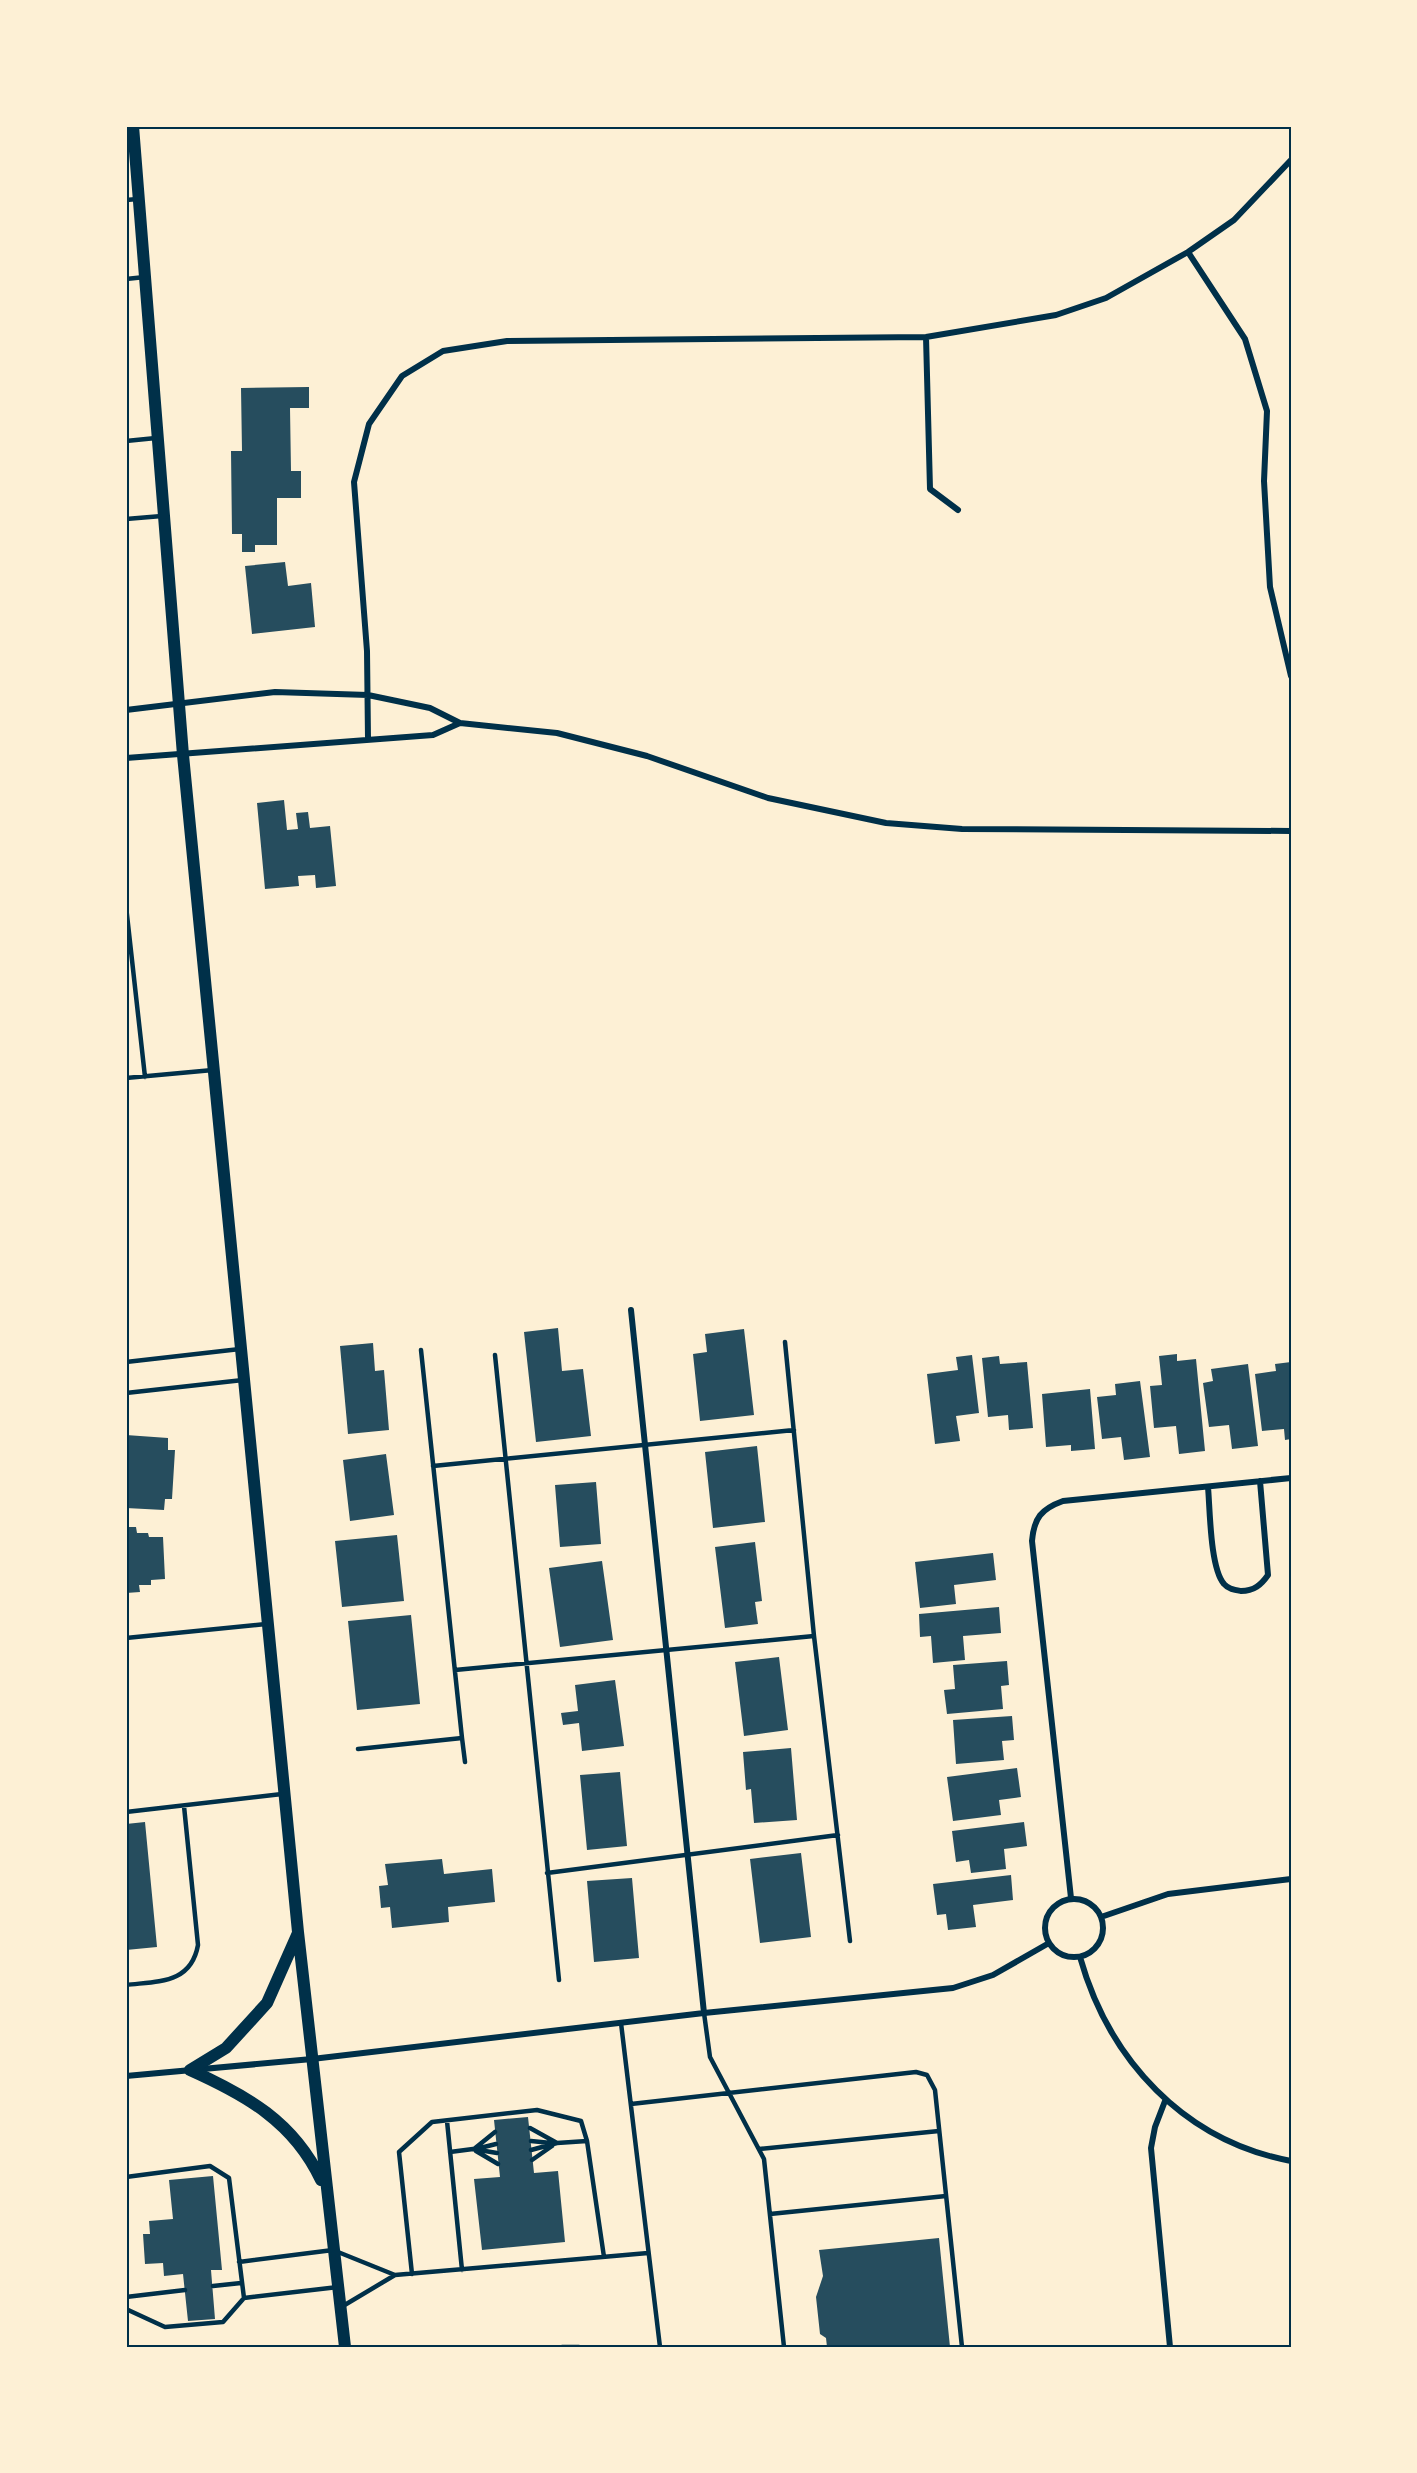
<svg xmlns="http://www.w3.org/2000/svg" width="1417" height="2473" viewBox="0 0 1417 2473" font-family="Barlow,sans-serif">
  <rect width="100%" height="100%" fill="#fdf0d5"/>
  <path fill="#264d5e" d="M 309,387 L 309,408 L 290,408 L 291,471 L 301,471 L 301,498 L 277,498 L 277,545 L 255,545 L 255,552 L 242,552 L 242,534 L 232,534 L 231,451 L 242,451 L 241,388 Z
    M 285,562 L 288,586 L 311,583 L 315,627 L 252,634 L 245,566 Z
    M 284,800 L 287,830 L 298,829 L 296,813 L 308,812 L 310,828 L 330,826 L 336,886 L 316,888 L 315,875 L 298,876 L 299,886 L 265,889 L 257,803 Z
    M 558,1328 L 562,1371 L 583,1369 L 591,1436 L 536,1442 L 524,1332 Z
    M 744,1329 L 754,1415 L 700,1421 L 693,1354 L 707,1352 L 705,1334 Z
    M 373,1343 L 375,1371 L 384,1370 L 389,1430 L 348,1434 L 340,1346 Z
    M 1177,1354 L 1177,1361 L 1196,1359 L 1205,1451 L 1179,1454 L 1176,1426 L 1154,1428 L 1150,1386 L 1162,1385 L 1159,1356 Z
    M 972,1355 L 979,1413 L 956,1416 L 960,1441 L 935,1444 L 927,1374 L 958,1370 L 956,1357 Z
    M 999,1356 L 1000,1364 L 1027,1362 L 1033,1428 L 1009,1430 L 1008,1415 L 988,1417 L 982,1358 Z
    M 1291,1362 L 1291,1439 L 1285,1440 L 1284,1429 L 1262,1431 L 1255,1374 L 1276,1371 L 1275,1364 Z
    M 1248,1364 L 1258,1446 L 1232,1449 L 1229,1425 L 1209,1427 L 1203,1383 L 1213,1381 L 1211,1369 Z
    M 1140,1381 L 1150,1457 L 1124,1460 L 1121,1437 L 1102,1439 L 1097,1397 L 1116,1395 L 1115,1384 Z
    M 1090,1389 L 1095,1449 L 1071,1451 L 1071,1445 L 1046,1447 L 1042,1394 Z
    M 126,1435 L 168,1438 L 168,1450 L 175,1450 L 172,1499 L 165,1499 L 164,1510 L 126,1508 Z
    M 757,1446 L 765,1522 L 713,1528 L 705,1452 Z
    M 386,1454 L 394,1515 L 350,1521 L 343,1460 Z
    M 596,1482 L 601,1544 L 560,1547 L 555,1485 Z
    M 126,1527 L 136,1527 L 137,1533 L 148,1533 L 149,1537 L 163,1537 L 165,1579 L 151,1580 L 151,1585 L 139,1585 L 140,1592 L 126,1593 Z
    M 397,1535 L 404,1601 L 342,1607 L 335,1541 Z
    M 755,1542 L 762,1601 L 755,1602 L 758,1624 L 725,1628 L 715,1547 Z
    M 993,1553 L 996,1580 L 954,1585 L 956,1604 L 920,1608 L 915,1562 Z
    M 602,1561 L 613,1640 L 560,1647 L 549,1568 Z
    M 999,1607 L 1001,1633 L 963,1636 L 965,1660 L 933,1663 L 931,1636 L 920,1637 L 919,1614 Z
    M 411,1615 L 420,1704 L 357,1710 L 348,1621 Z
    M 779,1657 L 788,1730 L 744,1736 L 735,1662 Z
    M 1007,1661 L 1009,1685 L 1001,1686 L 1003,1709 L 947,1714 L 944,1690 L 955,1689 L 953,1665 Z
    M 615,1680 L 624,1746 L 582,1751 L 579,1723 L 563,1725 L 561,1713 L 578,1711 L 575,1685 Z
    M 1012,1716 L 1014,1740 L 1002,1741 L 1004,1760 L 956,1764 L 953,1720 Z
    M 791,1748 L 797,1820 L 754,1823 L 751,1789 L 746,1790 L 743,1752 Z
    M 1017,1768 L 1021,1797 L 999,1800 L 1001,1815 L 953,1821 L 947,1777 Z
    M 620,1772 L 627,1846 L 587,1850 L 580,1775 Z
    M 145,1822 L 157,1947 L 126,1950 L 126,1824 Z
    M 1024,1822 L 1027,1846 L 1004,1849 L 1006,1869 L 971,1873 L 969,1860 L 956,1862 L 952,1831 Z
    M 801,1853 L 811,1937 L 760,1943 L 750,1859 Z
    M 442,1859 L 444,1874 L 492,1869 L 495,1902 L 448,1907 L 449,1922 L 392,1928 L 390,1907 L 381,1908 L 379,1886 L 388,1885 L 385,1864 Z
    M 1011,1875 L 1013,1900 L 973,1905 L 976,1927 L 948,1930 L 946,1914 L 937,1915 L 933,1884 Z
    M 632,1878 L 639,1958 L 594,1962 L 587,1881 Z
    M 528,2117 L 534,2173 L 558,2171 L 565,2242 L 482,2250 L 474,2179 L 500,2177 L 494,2120 Z
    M 213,2176 L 222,2270 L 211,2270 L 215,2319 L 188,2321 L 183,2274 L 164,2276 L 163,2263 L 145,2264 L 143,2234 L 150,2234 L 149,2221 L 173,2219 L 169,2180 Z
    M 939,2238 L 950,2347 L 827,2347 L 826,2338 L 820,2334 L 816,2297 L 823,2276 L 819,2250 Z"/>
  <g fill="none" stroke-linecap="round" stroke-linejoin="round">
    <path stroke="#003049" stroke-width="4.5" d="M 126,200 L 138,199
      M 126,279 L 145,277
      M 126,441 L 156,438
      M 126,519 L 162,516
      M 126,906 L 145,1077
      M 126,1078 L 213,1070
      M 785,1342 L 814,1636 L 850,1941
      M 495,1355 L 559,1980
      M 126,1362 L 240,1349
      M 126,1393 L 243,1380
      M 433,1466 L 794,1430
      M 126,1638 L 266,1624
      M 455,1670 L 814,1636
      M 462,1738 L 465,1762
      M 358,1749 L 462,1738 L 421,1350
      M 126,1812 L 282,1794
      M 547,1873 L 838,1835
      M 126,1985 C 158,1981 191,1984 198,1945 L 184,1806
      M 704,2013 L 710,2057 L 764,2159 L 784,2347
      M 621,2023 L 660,2347
      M 631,2104 L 916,2072 L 927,2075 L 935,2090 L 962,2347
      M 447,2121 L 462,2270
      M 530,2128 L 557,2143
      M 531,2141 L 551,2143
      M 474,2149 L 495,2132
      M 476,2149 L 496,2144
      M 759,2149 L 939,2131
      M 531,2150 L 557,2143 L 587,2141
      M 476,2151 L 498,2164
      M 450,2152 L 473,2149 L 497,2153
      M 532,2160 L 552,2146
      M 126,2177 L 210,2166 L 229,2178 L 244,2298
      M 770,2214 L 946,2196
      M 239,2262 L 333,2250 L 395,2275 L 648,2253
      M 412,2274 L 399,2152 L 432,2122 L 537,2110 L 581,2121 L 587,2141 L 604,2257
      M 213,2286 L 241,2283
      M 126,2297 L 185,2290
      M 343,2306 L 395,2275
      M 126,2309 L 165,2327 L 223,2322 L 244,2298 L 338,2287
      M 562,2347 L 579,2347"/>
    <path stroke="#003049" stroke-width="6" d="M 1188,252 L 1245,339 L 1267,411 L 1264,481 L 1270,587 L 1291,676
      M 926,337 L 930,489 L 958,510
      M 126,710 L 275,692 L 368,695 L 430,708 L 460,723 L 557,733 L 647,756 L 768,798 L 886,823 L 962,829 L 1291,831
      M 368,739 L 367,651 L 354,482 L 369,424 L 402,376 L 443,351 L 507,341 L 926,337 L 1056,315 L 1106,298 L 1188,252 L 1234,220 L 1291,160
      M 126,758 L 433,735 L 460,723
      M 631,1310 L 704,2013
      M 1208,1487 C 1210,1509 1210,1568 1224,1584 C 1228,1589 1235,1590 1241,1591 C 1254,1591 1261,1585 1268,1575 L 1260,1481
      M 1071,1898 L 1032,1541 C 1034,1518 1041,1509 1063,1501 L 1291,1478
      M1045 1928a29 29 0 1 1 58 0a29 29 0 1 1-58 0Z
      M 1101,1917 L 1168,1894 L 1291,1879
      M 1080,1957 C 1109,2060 1184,2141 1291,2161
      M 126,2076 L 312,2059 L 704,2013 L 953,1988 L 993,1975 L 1049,1943
      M 1165,2101 L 1155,2127 L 1151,2148 L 1170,2347"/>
    <path stroke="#003049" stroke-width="12" d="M 133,126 L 183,755 L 298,1932 L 345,2347
      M 190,2070 C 246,2095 294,2122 321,2180
      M 190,2070 L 226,2048 L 267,2003 L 298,1933"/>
  </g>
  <rect width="1417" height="2473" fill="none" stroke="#fdf0d5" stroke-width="255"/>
  <rect x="128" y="128" width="1162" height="2218" fill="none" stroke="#003049" stroke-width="2"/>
</svg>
